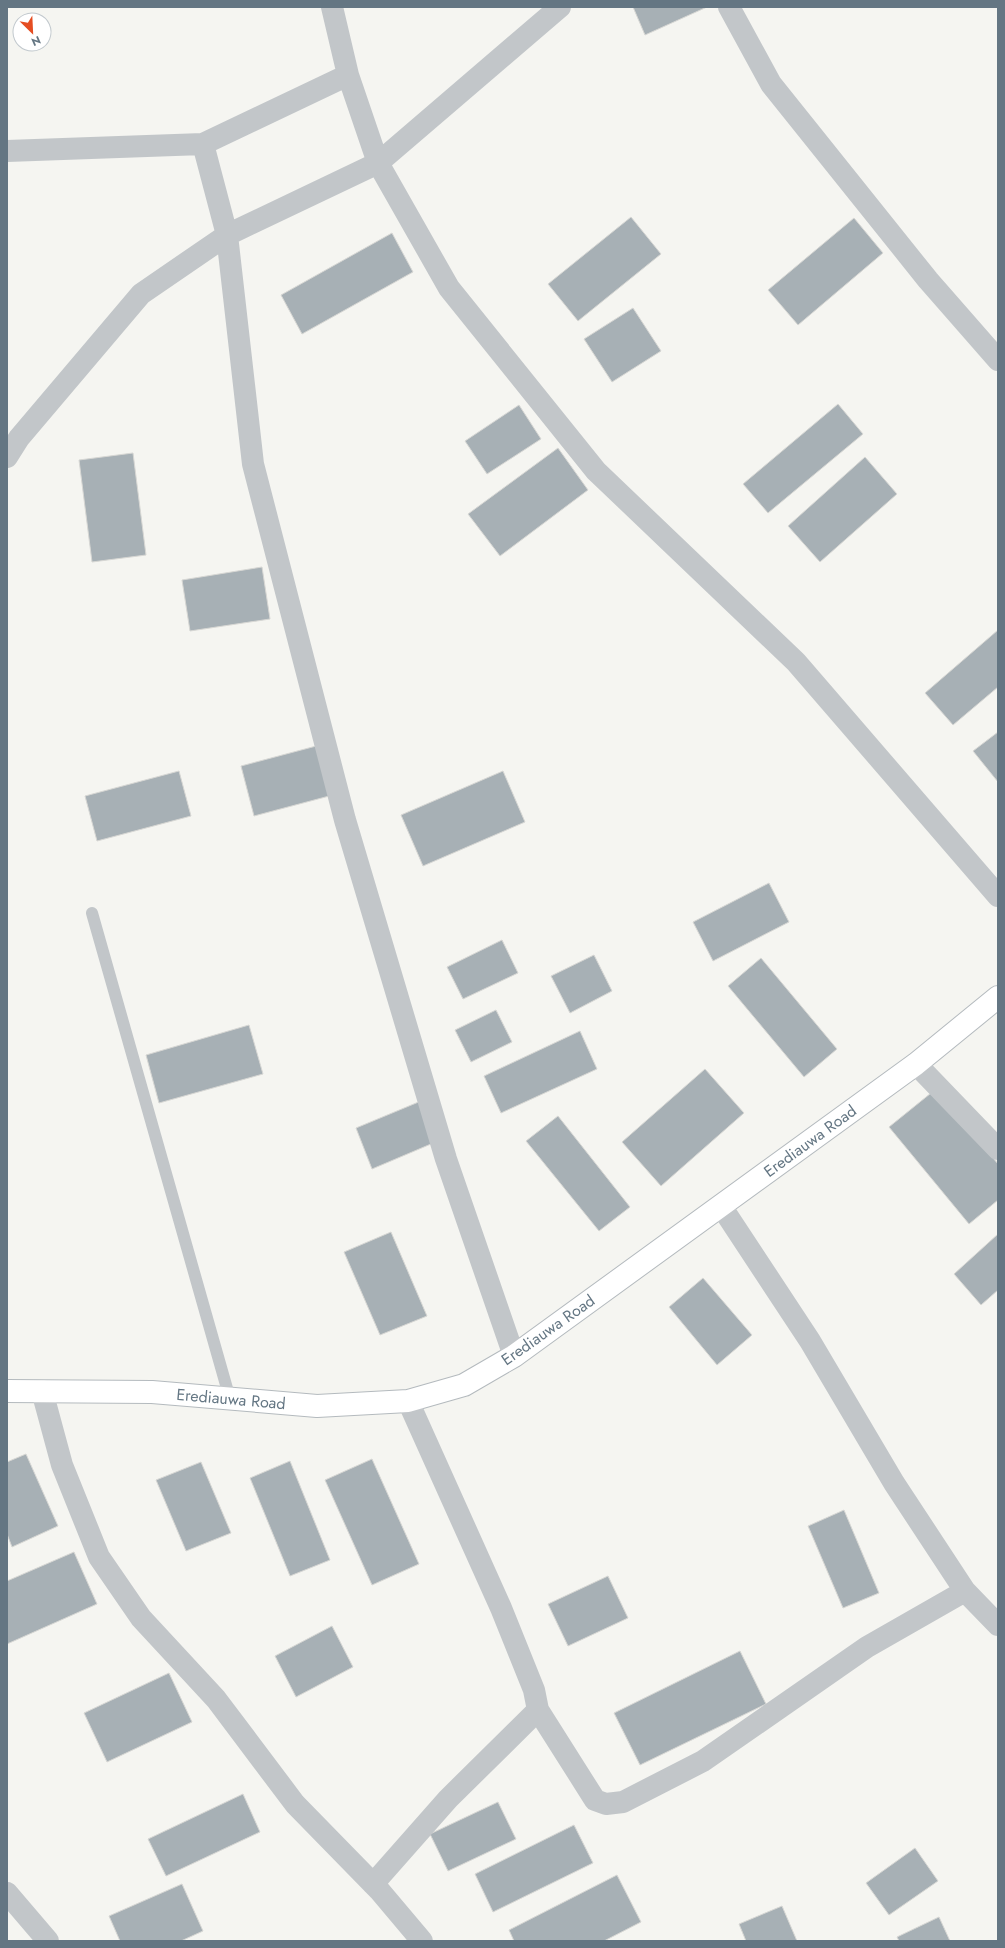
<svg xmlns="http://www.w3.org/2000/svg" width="1005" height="1948" viewBox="0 0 1005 1948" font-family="Jost,sans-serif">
  <rect width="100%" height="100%" fill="#f5f5f1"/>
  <path fill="#a7b0b5" stroke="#d7d7d4" d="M 633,7 L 707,7 L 645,35 Z
    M 631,217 L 661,254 L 578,321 L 548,284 Z
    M 854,218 L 883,253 L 798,325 L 768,290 Z
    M 392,233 L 413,272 L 302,334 L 281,295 Z
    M 633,308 L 661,351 L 612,382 L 584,339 Z
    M 838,404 L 863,434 L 768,513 L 743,484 Z
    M 519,405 L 541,439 L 487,474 L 465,441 Z
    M 558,448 L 588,490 L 500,556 L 468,514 Z
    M 133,453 L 146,555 L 92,562 L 79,460 Z
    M 865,457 L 897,494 L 820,562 L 788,526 Z
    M 262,567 L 270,619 L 190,631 L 182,580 Z
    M 998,630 L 998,687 L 953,725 L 925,693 Z
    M 998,732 L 998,782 L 973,751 Z
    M 320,745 L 333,795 L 254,816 L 241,766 Z
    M 179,771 L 191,816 L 97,841 L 85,796 Z
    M 503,771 L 525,822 L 423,866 L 401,815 Z
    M 769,883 L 789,922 L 713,961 L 693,922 Z
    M 502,940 L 518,973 L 463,999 L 447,967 Z
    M 594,955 L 612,991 L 570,1013 L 551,976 Z
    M 761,958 L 837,1049 L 804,1077 L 728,986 Z
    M 496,1010 L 512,1042 L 471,1062 L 455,1030 Z
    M 249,1025 L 263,1074 L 159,1103 L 146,1055 Z
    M 580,1031 L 597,1069 L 501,1113 L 484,1076 Z
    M 705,1069 L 744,1113 L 661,1186 L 622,1142 Z
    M 936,1089 L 998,1164 L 998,1200 L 969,1224 L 889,1127 Z
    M 421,1101 L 438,1141 L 372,1169 L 356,1128 Z
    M 558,1116 L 630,1207 L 599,1231 L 526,1141 Z
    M 391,1232 L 427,1316 L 380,1335 L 344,1252 Z
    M 998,1234 L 998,1290 L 981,1305 L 954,1274 Z
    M 703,1278 L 752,1335 L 717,1365 L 669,1307 Z
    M 26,1454 L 58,1526 L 12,1547 L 7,1534 L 7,1462 Z
    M 372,1459 L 419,1564 L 372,1585 L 325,1480 Z
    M 290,1461 L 330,1560 L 290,1576 L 250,1478 Z
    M 201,1462 L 231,1533 L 186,1551 L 156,1480 Z
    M 844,1510 L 879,1593 L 843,1608 L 808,1526 Z
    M 74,1552 L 97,1604 L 7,1644 L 7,1581 Z
    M 608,1576 L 628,1618 L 568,1646 L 548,1604 Z
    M 332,1626 L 353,1667 L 296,1697 L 275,1656 Z
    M 740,1651 L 766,1704 L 640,1765 L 614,1713 Z
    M 169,1673 L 192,1722 L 107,1762 L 84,1713 Z
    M 243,1794 L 260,1832 L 166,1876 L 148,1839 Z
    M 498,1802 L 516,1839 L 448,1871 L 430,1834 Z
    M 574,1825 L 593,1863 L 493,1912 L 475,1874 Z
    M 915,1848 L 938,1881 L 889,1915 L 866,1883 Z
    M 617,1875 L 641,1922 L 604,1941 L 514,1941 L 509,1930 Z
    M 182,1884 L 203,1931 L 181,1941 L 120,1941 L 109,1916 Z
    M 782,1906 L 797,1941 L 746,1941 L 739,1924 Z
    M 939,1917 L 950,1941 L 899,1941 L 897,1937 Z"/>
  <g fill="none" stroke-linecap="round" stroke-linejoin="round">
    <g stroke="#b4babe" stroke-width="24">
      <path id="secondary" d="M 7,1391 L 152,1392 L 317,1406 L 408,1401 L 464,1385 L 514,1356 L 916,1064 L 998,997"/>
    </g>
    <path stroke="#c2c6c9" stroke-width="12" d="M 92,913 L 230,1399"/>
    <path stroke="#c2c6c9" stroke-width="22" d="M 332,7 L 348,75 L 378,163 L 449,288 L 596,471 L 796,662 L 998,896
      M 729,7 L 771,84 L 928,280 L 998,360
      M 203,144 L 227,235 L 253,464 L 345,820 L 446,1159 L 514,1356
      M 7,151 L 203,144 L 348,75
      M 7,457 L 19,438 L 141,294 L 227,235 L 378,163 L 560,7
      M 916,1064 L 998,1149
      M 721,1206 L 810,1341 L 894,1483 L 965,1591 L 998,1625
      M 42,1391 L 62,1465 L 99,1557 L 141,1618 L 216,1699 L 295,1804 L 379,1890 L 422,1941
      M 408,1401 L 501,1608 L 534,1690 L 538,1710 L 595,1800 L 606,1804 L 623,1802 L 703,1761 L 867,1647 L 965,1591
      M 373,1884 L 448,1799 L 538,1710
      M 7,1893 L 48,1941"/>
    <use href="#secondary" stroke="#fff" stroke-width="22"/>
  </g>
  <g text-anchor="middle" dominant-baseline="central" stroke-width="4" stroke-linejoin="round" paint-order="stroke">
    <g font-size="16" fill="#647683" stroke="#fff">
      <text transform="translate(810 1141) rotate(-36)">Erediauwa Road</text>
      <text transform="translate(548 1330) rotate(-35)">Erediauwa Road</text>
      <text transform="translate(231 1399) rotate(5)">Erediauwa Road</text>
    </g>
  </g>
  <rect width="1005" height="1948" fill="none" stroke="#647683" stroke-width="16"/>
  <g transform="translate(32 32) rotate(156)"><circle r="19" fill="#ffffff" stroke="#c1c8cd"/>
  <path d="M0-3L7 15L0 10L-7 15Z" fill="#e54d22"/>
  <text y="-6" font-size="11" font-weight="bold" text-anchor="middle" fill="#647683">N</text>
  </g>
</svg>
